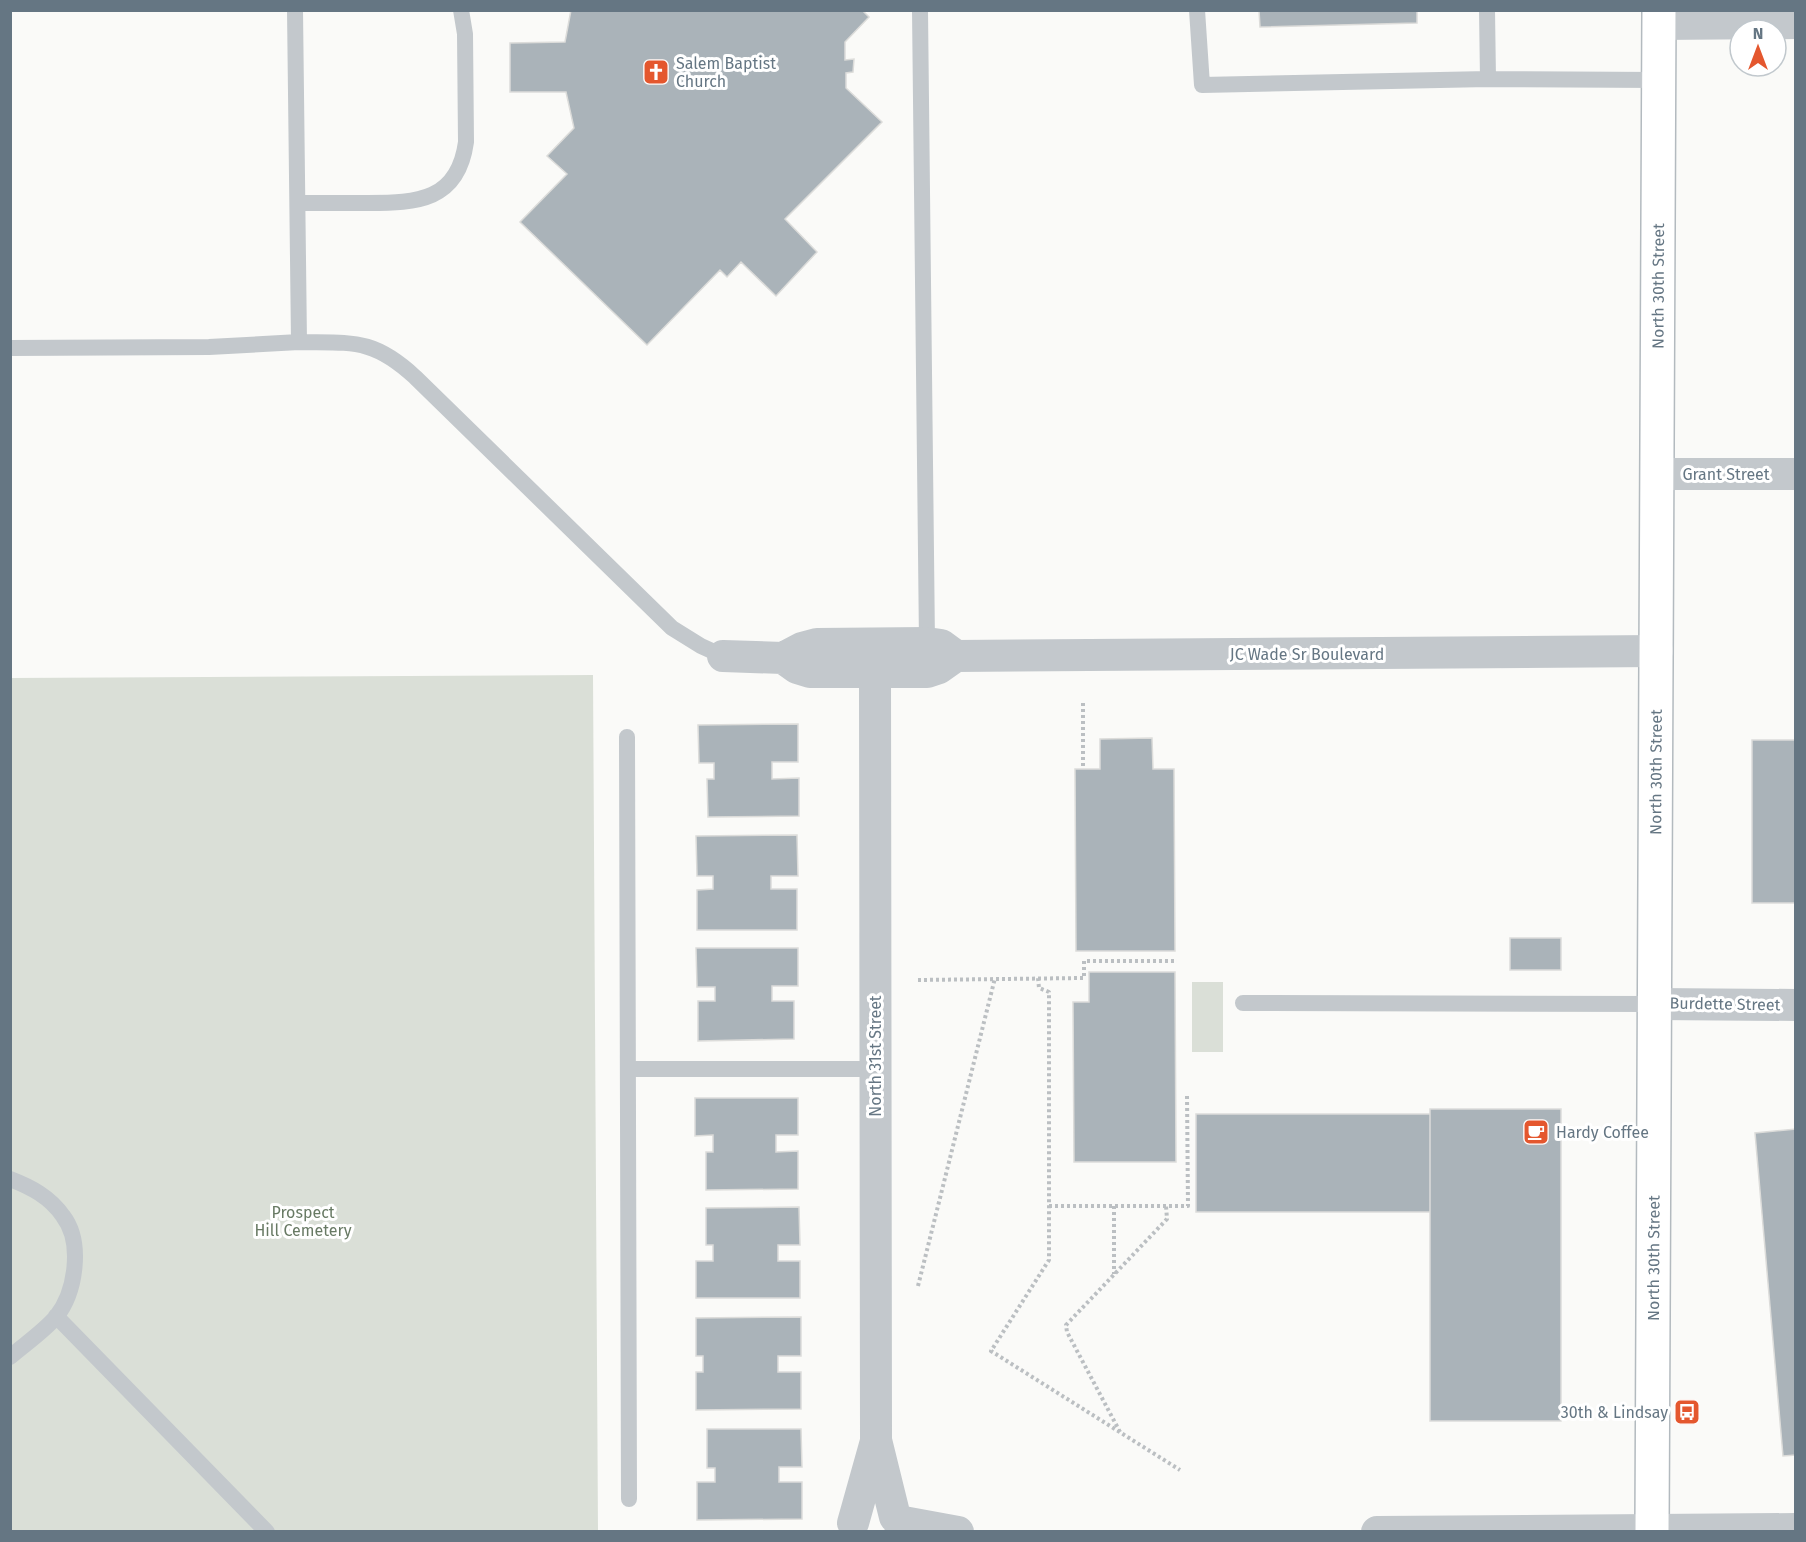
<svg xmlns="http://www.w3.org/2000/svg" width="1806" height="1542" viewBox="0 0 1806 1542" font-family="'Fira Sans',sans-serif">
  <rect width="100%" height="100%" fill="#fafaf8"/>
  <path fill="#dadfd7" d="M 593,675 L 598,1531 L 11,1531 L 10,678 Z
    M 1192,982 L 1223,982 L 1223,1052 L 1192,1052 Z"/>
  <path fill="#aab3b9" stroke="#dcdcda" stroke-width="1.5" d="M 571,10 L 862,10 L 869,17 L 845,42 L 845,60 L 854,59 L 853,72 L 846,73 L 846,88 L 882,122 L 785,219 L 817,252 L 776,296 L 741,262 L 727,277 L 720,270 L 647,345 L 520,222 L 567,174 L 547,156 L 574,128 L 566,92 L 510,92 L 510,43 L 565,42 Z
    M 1259,10 L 1417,10 L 1417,23 L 1260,27 Z
    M 798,724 L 798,762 L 772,762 L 772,779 L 799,778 L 799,816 L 708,817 L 707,779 L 714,779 L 714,763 L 699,763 L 698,725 Z
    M 1152,738 L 1153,769 L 1174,769 L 1175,951 L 1076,951 L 1075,769 L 1100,769 L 1100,739 Z
    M 1752,740 L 1796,740 L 1796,903 L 1752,903 Z
    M 797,835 L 798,876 L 771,876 L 771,889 L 797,889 L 797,930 L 697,930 L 697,890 L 713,889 L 713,876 L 697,876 L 696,836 Z
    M 1510,938 L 1561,938 L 1561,970 L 1510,970 Z
    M 696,948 L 798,948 L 798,986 L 772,986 L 772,1001 L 794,1001 L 794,1039 L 698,1041 L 698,1001 L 715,1001 L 715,987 L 697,987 Z
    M 1089,972 L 1175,972 L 1176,1162 L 1074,1162 L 1073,1002 L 1089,1002 Z
    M 695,1098 L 798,1098 L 798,1135 L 776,1135 L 776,1152 L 798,1151 L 798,1189 L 706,1190 L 706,1152 L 713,1152 L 713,1135 L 695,1136 Z
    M 1430,1109 L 1561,1109 L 1561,1421 L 1430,1421 Z
    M 1196,1114 L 1430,1114 L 1430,1212 L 1196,1212 Z
    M 1796,1129 L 1796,1455 L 1783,1456 L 1755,1133 Z
    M 799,1207 L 800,1245 L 778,1245 L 778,1261 L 800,1261 L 800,1298 L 696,1298 L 696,1261 L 713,1261 L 713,1245 L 706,1245 L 706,1208 Z
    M 801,1317 L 801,1356 L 778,1356 L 778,1372 L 801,1372 L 801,1409 L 696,1410 L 696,1372 L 703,1372 L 703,1356 L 696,1356 L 696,1318 Z
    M 707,1429 L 801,1429 L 802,1467 L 779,1467 L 779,1482 L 802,1482 L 802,1519 L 697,1520 L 697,1482 L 715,1482 L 715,1468 L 707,1468 Z"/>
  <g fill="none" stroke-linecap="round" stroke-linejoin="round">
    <g stroke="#b3babf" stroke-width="36">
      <g id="secondary">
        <path id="s1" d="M 1652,1532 L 1659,10"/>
      </g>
    </g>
    <path stroke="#bbbfc2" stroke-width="4" stroke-dasharray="3 3" stroke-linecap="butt" d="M 1083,703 L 1083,767
      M 1038,978 L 1039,988 L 1049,992 L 1049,1260 L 991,1351 L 1180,1470
      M 918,980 L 1084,978 L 1084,961 L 1177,961
      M 1049,1206 L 1188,1206 L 1187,1095
      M 1114,1206 L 1114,1274
      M 918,1286 L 995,978
      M 1120,1432 L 1067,1332 L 1066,1325 L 1167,1219 L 1166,1206"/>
    <path stroke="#c3c8cc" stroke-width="16" d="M 295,10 L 299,342 C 352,343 373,338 415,377 L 672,628 L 701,646 L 723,656
      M 920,10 L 927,643
      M 1197,10 L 1202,85 L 1488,79 L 1487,10
      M 1488,79 L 1658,80
      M 298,203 C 321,203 345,203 368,203 C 417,203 458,201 466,142 L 465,34 L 461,10
      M 10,348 L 209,347 L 299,342
      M 627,737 L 629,1499
      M 1243,1003 L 1655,1004
      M 628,1069 L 875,1069
      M 10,1179 C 31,1187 50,1197 63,1216 C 83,1242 76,1292 56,1317 C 43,1332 25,1344 10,1357
      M 56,1316 L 267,1532"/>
    <path stroke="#c3c8cc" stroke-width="32" d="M 1659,24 L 1796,23
      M 1657,474 L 1796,474
      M 723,656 L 783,658 L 802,648 L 817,644 L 927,643 L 941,645 L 956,656
      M 783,658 L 797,668 L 810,672 L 927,672 L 939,668 L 956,656 L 1657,651
      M 875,672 L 876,1440 L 895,1517
      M 1655,1004 L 1796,1005
      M 898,1521 L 958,1532
      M 853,1523 L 876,1441
      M 1377,1532 L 1796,1529"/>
    <use href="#secondary" stroke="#fff" stroke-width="33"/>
  </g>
  <defs>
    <g id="church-square" transform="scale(1.35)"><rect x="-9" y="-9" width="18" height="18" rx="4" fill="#e4572e" stroke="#fff"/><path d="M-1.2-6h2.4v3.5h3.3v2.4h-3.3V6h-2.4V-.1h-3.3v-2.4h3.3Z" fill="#fff"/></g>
    <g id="cafe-square" transform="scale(1.35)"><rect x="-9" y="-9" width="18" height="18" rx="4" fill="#e4572e" stroke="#fff"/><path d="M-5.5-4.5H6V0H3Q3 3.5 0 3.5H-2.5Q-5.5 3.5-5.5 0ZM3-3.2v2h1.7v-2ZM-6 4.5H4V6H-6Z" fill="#fff"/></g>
    <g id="bus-square" transform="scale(1.35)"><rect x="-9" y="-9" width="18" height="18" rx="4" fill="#e4572e" stroke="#fff"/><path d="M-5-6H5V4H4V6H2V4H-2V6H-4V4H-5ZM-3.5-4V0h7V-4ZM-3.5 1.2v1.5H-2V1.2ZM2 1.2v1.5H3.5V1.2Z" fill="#fff"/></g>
  </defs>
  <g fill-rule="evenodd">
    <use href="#church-square" x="656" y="72"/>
    <use href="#cafe-square" x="1536" y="1132"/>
    <use href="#bus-square" x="1687" y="1412"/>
  </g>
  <g text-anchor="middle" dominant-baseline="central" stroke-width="6" stroke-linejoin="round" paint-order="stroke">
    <g font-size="16" fill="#657683" stroke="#fff" text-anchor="start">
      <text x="676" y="63">Salem Baptist<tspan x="676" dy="18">Church</tspan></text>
      <text x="1556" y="1132">Hardy Coffee</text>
      <text x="1668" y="1412" text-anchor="end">30th &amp; Lindsay</text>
    </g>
    <g font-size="16" fill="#657683" stroke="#fff">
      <text stroke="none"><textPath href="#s1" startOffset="1246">North 30th Street</textPath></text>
      <text x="1726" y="474">Grant Street</text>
      <text x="1307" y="654">JC Wade Sr Boulevard</text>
      <text stroke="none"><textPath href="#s1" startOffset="760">North 30th Street</textPath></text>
      <text transform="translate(1725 1004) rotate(1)">Burdette Street</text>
      <text transform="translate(875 1056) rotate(-90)">North 31st Street</text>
      <text stroke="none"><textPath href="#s1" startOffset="274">North 30th Street</textPath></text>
    </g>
    <g font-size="16" fill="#687a64" stroke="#fff">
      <text x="303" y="1212">Prospect<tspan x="303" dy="18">Hill Cemetery</tspan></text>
    </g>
  </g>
  <rect width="1806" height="1542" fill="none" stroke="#657683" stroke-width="24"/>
  <g transform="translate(1758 48)"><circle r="28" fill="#ffffff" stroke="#c1c8cd" stroke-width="1.5"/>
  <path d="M0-4.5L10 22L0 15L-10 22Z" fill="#e4572e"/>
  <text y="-9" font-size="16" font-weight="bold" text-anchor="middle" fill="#657683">N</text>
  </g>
</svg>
